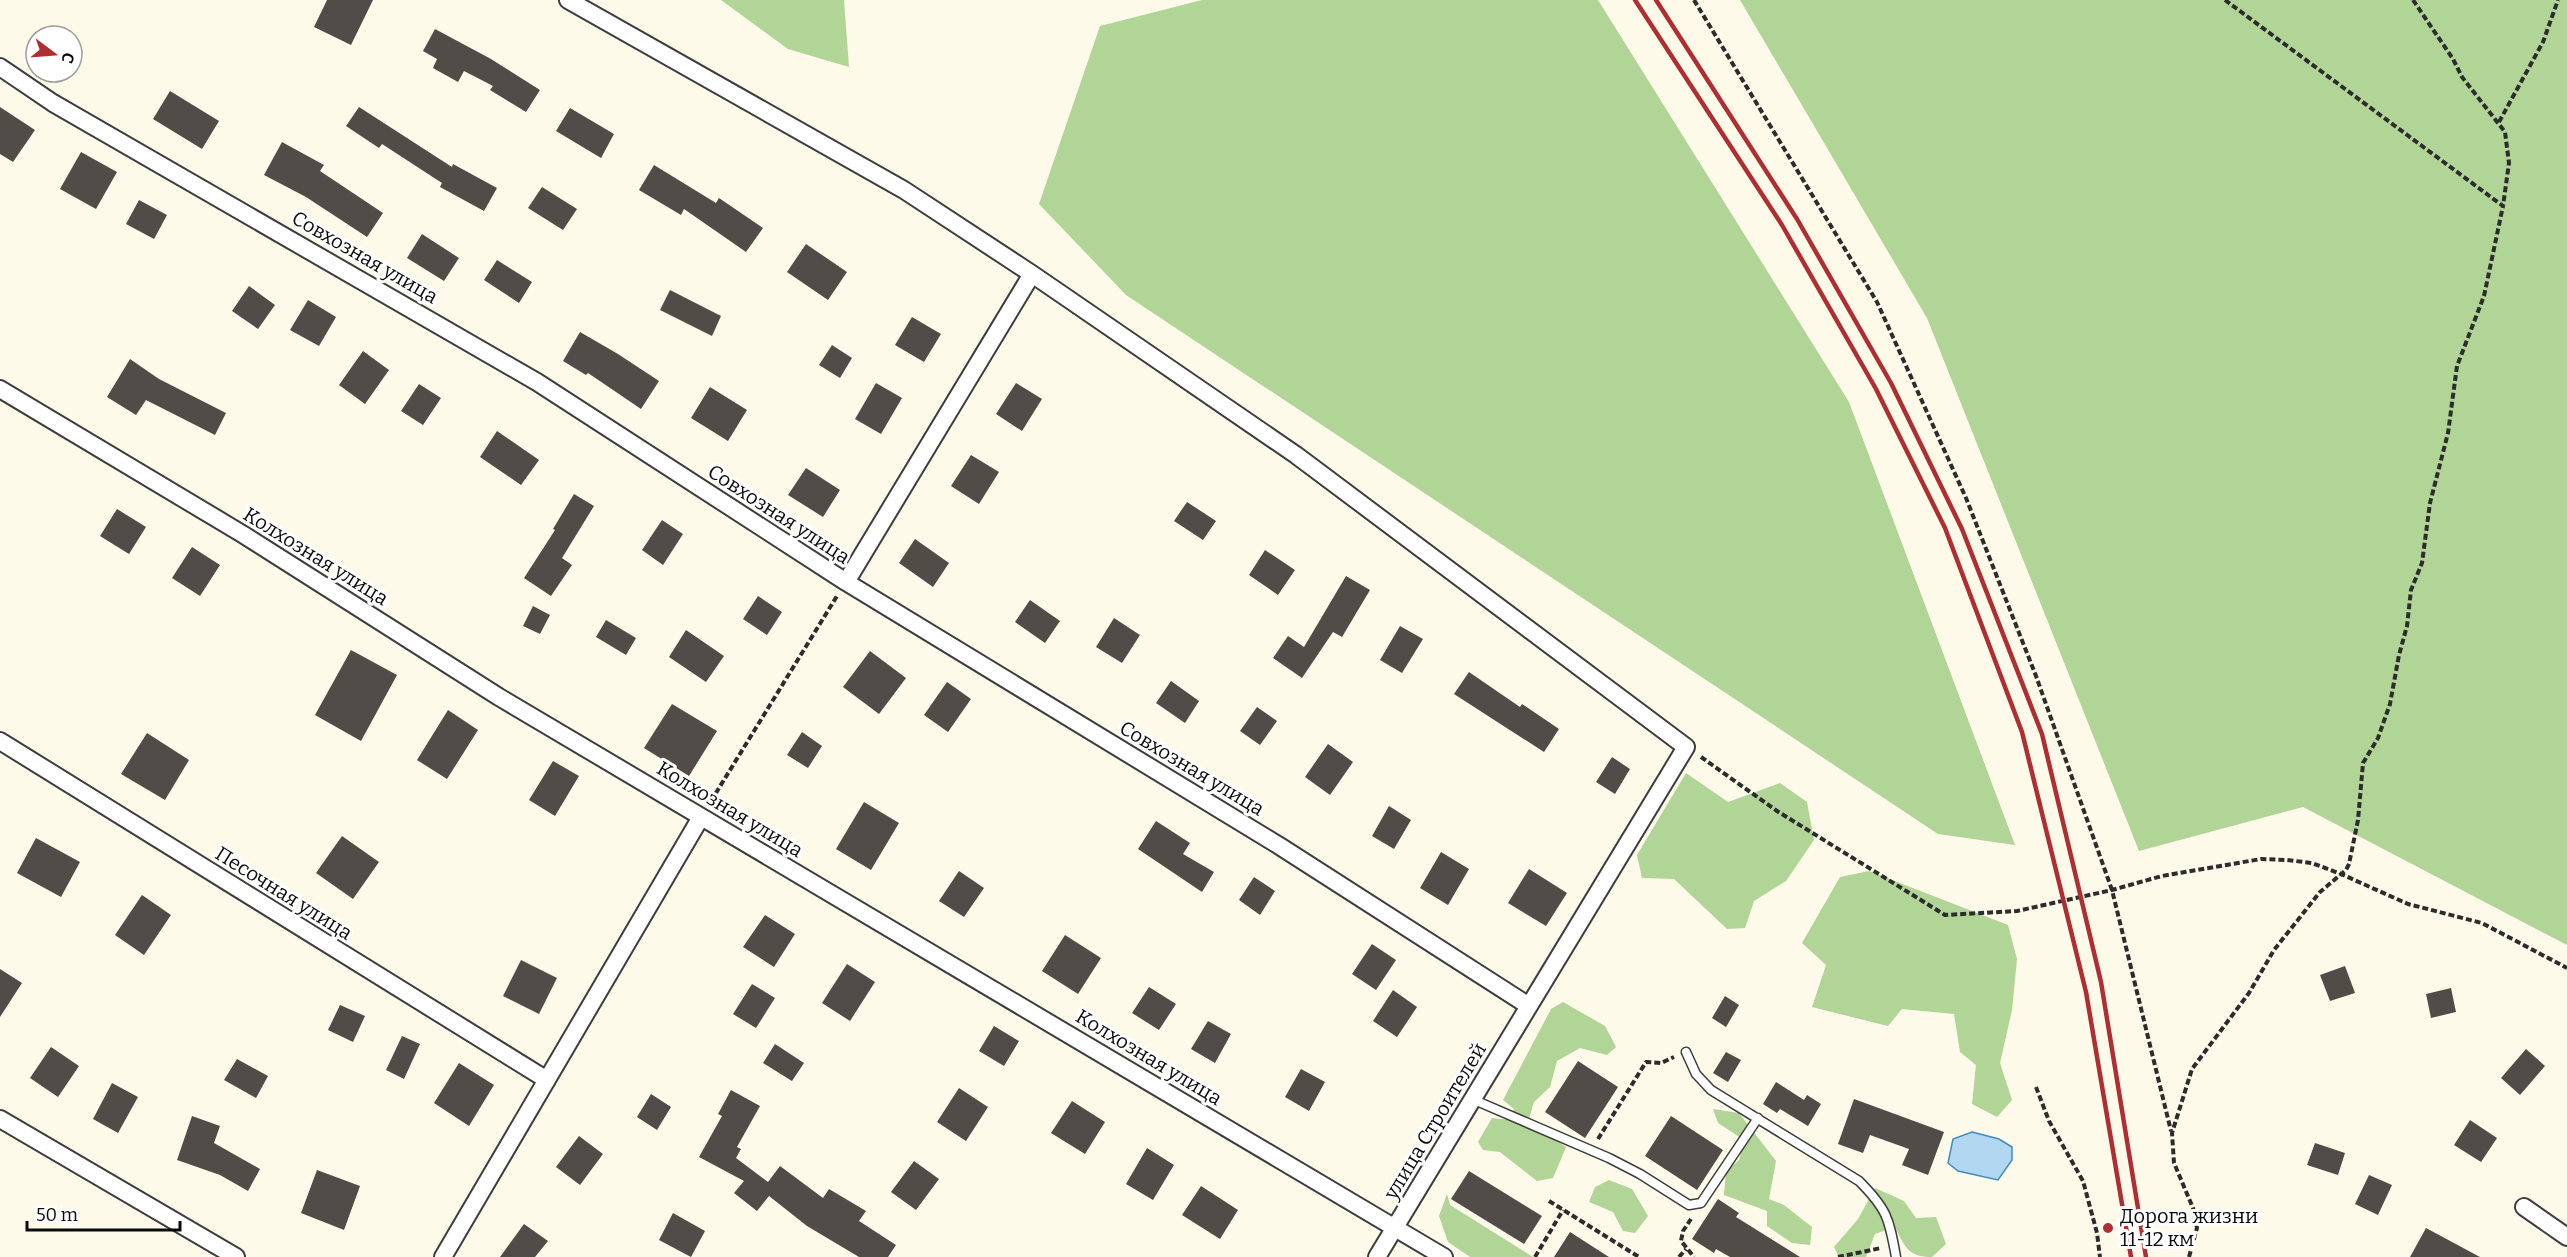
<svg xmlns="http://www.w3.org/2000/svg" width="2567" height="1257" viewBox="0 0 2567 1257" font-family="Bitter,serif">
  <rect width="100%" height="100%" fill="#fdfaea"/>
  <path fill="#b1d497" d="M 721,0 L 844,0 L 849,67 L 788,49 Z
    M 1202,0 L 1598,0 L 1849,402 L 2015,845 L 1938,834 L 1126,295 L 1039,204 L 1100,26 Z
    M 1740,0 L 2567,0 L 2567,945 L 2303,807 L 2139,851 L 1927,318 Z
    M 1686,773 L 1728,802 L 1780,783 L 1807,802 L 1814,840 L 1786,881 L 1754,901 L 1745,928 L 1727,929 L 1674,879 L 1642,878 L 1637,855 Z
    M 1869,871 L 2008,925 L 2017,959 L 2012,1010 L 2000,1063 L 2012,1100 L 1997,1117 L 1972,1104 L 1976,1065 L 1960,1052 L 1954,1014 L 1902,1009 L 1888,1026 L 1812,1007 L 1826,965 L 1802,943 L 1840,877 Z
    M 1563,1002 L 1605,1026 L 1616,1047 L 1607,1055 L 1580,1048 L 1557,1061 L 1550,1087 L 1534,1102 L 1528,1122 L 1566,1147 L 1553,1178 L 1537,1181 L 1500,1152 L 1483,1150 L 1478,1142 L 1492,1118 L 1510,1120 L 1514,1109 L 1503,1100 L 1551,1009 Z
    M 1713,1109 L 1739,1113 L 1776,1161 L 1769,1199 L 1784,1205 L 1812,1227 L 1810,1245 L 1792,1243 L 1767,1226 L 1767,1211 L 1724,1195 L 1726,1171 L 1739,1160 L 1744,1140 L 1718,1123 Z
    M 1609,1180 L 1632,1189 L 1648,1216 L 1635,1233 L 1623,1231 L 1613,1212 L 1589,1202 L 1595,1187 Z
    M 1875,1188 L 1904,1201 L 1916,1218 L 1936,1217 L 1946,1244 L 1932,1257 C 1908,1257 1905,1247 1895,1227 L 1875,1234 L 1866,1257 L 1839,1257 L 1834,1247 L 1858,1219 Z
    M 1447,1194 L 1450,1205 L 1533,1257 L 1470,1257 L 1448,1242 L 1439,1216 Z"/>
  <path fill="#b2d8f1" stroke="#3f8bc2" stroke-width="1.5" d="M 1972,1132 L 1999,1139 L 2012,1147 L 2012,1160 L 1998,1180 L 1958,1171 L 1948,1163 L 1953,1139 Z"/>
  <path fill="#524c48" d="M 327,0 L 373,0 L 351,45 L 314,27 Z
    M 435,29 L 491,59 L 540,90 L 526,112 L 490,90 L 493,86 L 464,71 L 458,82 L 433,68 L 437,59 L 423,51 Z
    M 170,91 L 219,121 L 202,149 L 153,119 Z
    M 0,107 L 35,130 L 13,162 L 0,154 Z
    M 359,107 L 452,167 L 453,164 L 497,188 L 484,211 L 440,187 L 442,183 L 382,144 L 379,148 L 346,126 Z
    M 570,108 L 614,134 L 601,158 L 556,131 Z
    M 282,142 L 324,165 L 320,171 L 383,213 L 367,237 L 306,197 L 264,175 Z
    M 81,152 L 117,172 L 96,209 L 60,189 Z
    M 654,165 L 716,203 L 719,198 L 763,228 L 746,252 L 684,209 L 681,215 L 639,190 Z
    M 542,187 L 577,209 L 563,230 L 528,208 Z
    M 139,200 L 167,215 L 154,239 L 126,224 Z
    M 422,234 L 459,258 L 444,281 L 407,258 Z
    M 806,244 L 847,272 L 828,300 L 787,272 Z
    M 497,260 L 532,282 L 519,303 L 484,280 Z
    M 249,286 L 275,305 L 258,329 L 232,311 Z
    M 670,290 L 721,316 L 712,336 L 660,310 Z
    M 308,300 L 336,317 L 319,346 L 290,330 Z
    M 912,317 L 941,334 L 924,362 L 895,345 Z
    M 580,332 L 618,354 L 659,381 L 641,409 L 588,373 L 586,375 L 563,361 Z
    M 832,345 L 852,358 L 840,378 L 819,365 Z
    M 363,351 L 389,370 L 365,404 L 339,385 Z
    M 130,359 L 159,379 L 226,413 L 215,435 L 146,400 L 136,415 L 107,397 Z
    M 876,383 L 902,398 L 881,434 L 855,419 Z
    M 1016,383 L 1042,399 L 1022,431 L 996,414 Z
    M 419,384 L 441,398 L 423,425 L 401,411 Z
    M 710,387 L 747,410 L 728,441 L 691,418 Z
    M 497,431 L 539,460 L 521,485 L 480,457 Z
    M 971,455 L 999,472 L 979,504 L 951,486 Z
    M 806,468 L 840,490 L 823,517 L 788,495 Z
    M 574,494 L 594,506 L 562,558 L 572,565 L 551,596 L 524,578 L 555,530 L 553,529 Z
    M 1187,502 L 1216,521 L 1203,540 L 1174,521 Z
    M 117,509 L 146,527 L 129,554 L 100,536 Z
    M 662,520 L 683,534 L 663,565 L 642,550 Z
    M 915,539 L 949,563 L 933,587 L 899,563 Z
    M 192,547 L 220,565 L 200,596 L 172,578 Z
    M 1265,550 L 1295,570 L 1278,595 L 1249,575 Z
    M 1346,576 L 1370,590 L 1342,637 L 1333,632 L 1302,678 L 1273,658 L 1288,636 L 1304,647 Z
    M 758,596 L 782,612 L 767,635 L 743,619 Z
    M 1030,600 L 1060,621 L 1045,643 L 1015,622 Z
    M 533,606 L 550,615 L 540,634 L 523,626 Z
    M 1114,618 L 1140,635 L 1122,663 L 1096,647 Z
    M 606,620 L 636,638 L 626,655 L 596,637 Z
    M 1400,626 L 1423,639 L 1402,673 L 1380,660 Z
    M 686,630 L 724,656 L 706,682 L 669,657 Z
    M 351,650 L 397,675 L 361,741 L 315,715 Z
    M 870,651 L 906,678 L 879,714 L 843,687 Z
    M 1469,672 L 1520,707 L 1522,704 L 1559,729 L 1544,752 L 1454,694 Z
    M 1171,681 L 1199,701 L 1185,723 L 1156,703 Z
    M 947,682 L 971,699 L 948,732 L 924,715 Z
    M 672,704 L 717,731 L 689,776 L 644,748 Z
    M 1257,707 L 1277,721 L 1260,745 L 1240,731 Z
    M 448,710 L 478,730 L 447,779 L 417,760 Z
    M 802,732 L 822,746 L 808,768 L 787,755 Z
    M 147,733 L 189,760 L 165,800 L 121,774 Z
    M 1328,744 L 1353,762 L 1330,795 L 1305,777 Z
    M 1612,757 L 1630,769 L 1615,794 L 1596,782 Z
    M 553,761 L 579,776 L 555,816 L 529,800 Z
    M 864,802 L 899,823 L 871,870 L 836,849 Z
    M 1389,806 L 1411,820 L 1394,849 L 1372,836 Z
    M 1156,821 L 1190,843 L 1183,854 L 1214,872 L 1202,892 L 1138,849 Z
    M 342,836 L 379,862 L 353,899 L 316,873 Z
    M 36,838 L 80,862 L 61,897 L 17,873 Z
    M 1441,852 L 1469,869 L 1448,905 L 1420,888 Z
    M 1529,869 L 1567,893 L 1546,926 L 1508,903 Z
    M 959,871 L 984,888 L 964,917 L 939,901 Z
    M 1254,877 L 1275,891 L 1260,915 L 1239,900 Z
    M 142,895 L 171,915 L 144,955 L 115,935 Z
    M 765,915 L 795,934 L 774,967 L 743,947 Z
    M 1065,935 L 1101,958 L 1078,994 L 1042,971 Z
    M 1372,944 L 1396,960 L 1376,990 L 1352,974 Z
    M 521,960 L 557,978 L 539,1014 L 503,996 Z
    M 847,964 L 875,982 L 850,1021 L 822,1003 Z
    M 2345,966 L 2355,993 L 2330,1001 L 2320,975 Z
    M 0,969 L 22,983 L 0,1017 Z
    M 752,984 L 775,998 L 756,1028 L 733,1014 Z
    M 1149,987 L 1176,1004 L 1159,1030 L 1132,1013 Z
    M 2451,988 L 2456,1012 L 2431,1018 L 2426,994 Z
    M 1393,990 L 1417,1007 L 1397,1037 L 1373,1021 Z
    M 1725,996 L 1739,1005 L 1726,1027 L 1712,1018 Z
    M 340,1005 L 365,1016 L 353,1042 L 328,1030 Z
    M 1208,1021 L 1231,1034 L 1215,1063 L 1191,1049 Z
    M 994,1026 L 1019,1041 L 1004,1066 L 979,1051 Z
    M 402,1036 L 420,1044 L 404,1079 L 386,1070 Z
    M 775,1044 L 804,1063 L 792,1081 L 763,1063 Z
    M 51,1047 L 79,1066 L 58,1097 L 30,1078 Z
    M 2526,1049 L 2545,1066 L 2520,1095 L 2501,1078 Z
    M 1726,1052 L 1741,1060 L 1728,1082 L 1713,1073 Z
    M 237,1059 L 268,1076 L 256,1098 L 224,1080 Z
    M 1578,1061 L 1618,1087 L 1585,1138 L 1545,1112 Z
    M 459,1063 L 494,1085 L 469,1126 L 434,1103 Z
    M 1301,1069 L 1325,1082 L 1309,1111 L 1285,1097 Z
    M 1776,1082 L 1804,1100 L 1807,1095 L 1821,1104 L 1808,1126 L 1780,1109 L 1777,1113 L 1763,1104 Z
    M 112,1083 L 138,1097 L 118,1133 L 93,1119 Z
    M 959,1088 L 988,1107 L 966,1141 L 937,1122 Z
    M 731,1090 L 760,1106 L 737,1147 L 741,1149 L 736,1158 L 768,1182 L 780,1166 L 823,1198 L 829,1189 L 866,1211 L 859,1221 L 896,1245 L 888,1257 L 859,1257 L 807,1226 L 769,1196 L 757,1211 L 734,1193 L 744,1181 L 699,1157 L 722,1116 L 718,1114 Z
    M 651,1094 L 671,1107 L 657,1130 L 637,1117 Z
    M 1854,1099 L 1944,1132 L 1928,1175 L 1902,1165 L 1909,1149 L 1870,1135 L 1863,1153 L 1838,1144 Z
    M 1072,1101 L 1105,1122 L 1085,1154 L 1051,1133 Z
    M 192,1116 L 220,1126 L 214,1143 L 260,1169 L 248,1191 L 220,1175 L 177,1160 Z
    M 1671,1116 L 1723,1150 L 1697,1190 L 1645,1156 Z
    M 2470,1120 L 2497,1138 L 2481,1162 L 2454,1145 Z
    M 579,1136 L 603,1154 L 580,1185 L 556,1167 Z
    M 2315,1143 L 2345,1153 L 2338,1175 L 2307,1165 Z
    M 1147,1148 L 1174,1165 L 1153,1200 L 1126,1184 Z
    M 914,1161 L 939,1179 L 916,1210 L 891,1192 Z
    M 317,1170 L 360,1186 L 344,1230 L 301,1213 Z
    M 1469,1171 L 1542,1216 L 1524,1244 L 1451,1199 Z
    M 2369,1175 L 2392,1185 L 2378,1215 L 2355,1204 Z
    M 1201,1186 L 1238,1210 L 1220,1239 L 1182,1215 Z
    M 1718,1199 L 1739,1213 L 1736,1217 L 1800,1257 L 1730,1257 L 1716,1249 L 1714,1253 L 1692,1239 Z
    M 673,1213 L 705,1231 L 691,1257 L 659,1240 Z
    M 524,1224 L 548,1241 L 535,1257 L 500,1257 Z
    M 2426,1228 L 2480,1257 L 2410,1257 Z
    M 1570,1232 L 1609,1257 L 1554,1257 Z"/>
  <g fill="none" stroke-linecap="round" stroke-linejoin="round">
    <g stroke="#3d3d3d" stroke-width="11">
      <path id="service" d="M 1686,1052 L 1696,1074 L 1711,1090 L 1859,1181 C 1887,1209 1889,1218 1896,1257
        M 1472,1099 L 1609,1158 L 1640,1174 L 1689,1205 L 1701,1203 L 1758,1118"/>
    </g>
    <g stroke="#3d3d3d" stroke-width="20">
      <path id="minor" d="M 568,0 L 904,190 L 1032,274 L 1296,455 L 1686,747 L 1377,1257
        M 0,67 L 53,103 L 537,382 L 846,582 L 1278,845 L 1529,1006
        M 0,389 L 244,535 L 499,697 L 1444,1257
        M 846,582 L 1032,274
        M 0,741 L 547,1080
        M 0,1119 L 236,1257
        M 2524,1207 L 2567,1237
        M 443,1257 L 701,817"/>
    </g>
    <path stroke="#2c2c2c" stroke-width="4" stroke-dasharray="6 3" stroke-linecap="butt" d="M 1694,0 L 1877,302 L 1966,498 L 2036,676 L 2112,890 L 2171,1131
      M 2413,0 L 2453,59 L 2462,77 L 2505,132 L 2509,163 L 2503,206
      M 2499,122 L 2543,42 L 2558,0
      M 1701,757 L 1777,811 L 1945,915 L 2017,911 L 2112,890 L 2162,876 L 2261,859 L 2287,860 L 2312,863 L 2341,874 L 2408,904 L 2482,923 L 2567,968
      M 711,801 L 837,596
      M 2036,1087 L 2049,1121 L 2083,1181 L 2097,1233 L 2100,1257
      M 1598,1139 L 1646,1062 L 1661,1063 L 1674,1057
      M 1549,1201 L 1639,1257
      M 1691,1219 L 1683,1231 L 1681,1241 L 1694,1257
      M 1535,1257 L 1563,1210
      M 1679,1257 L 1686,1249
      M 1838,1257 L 1881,1248
      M 2189,1257 L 2197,1228 L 2193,1208 L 2174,1163 L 2172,1133 L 2192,1069 L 2249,993 L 2274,950 L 2320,892 L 2346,870 L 2349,864 L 2358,820 L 2363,763 L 2378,738 L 2390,704 L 2399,655 L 2407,626 L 2411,590 L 2422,563 L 2430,503 L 2448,433 L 2457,366 L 2484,296 L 2503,206 L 2225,0"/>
    <use href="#service" stroke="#fff" stroke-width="8"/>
    <use href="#minor" stroke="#fff" stroke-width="16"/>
    <path stroke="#af2e31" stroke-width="4.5" d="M 1635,0 L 1782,225 L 1876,389 L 1945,528 L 2022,732 L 2086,992 L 2131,1257
      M 1656,0 L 1797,219 L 1891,383 L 1962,529 L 2042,734 L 2101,982 L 2146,1257"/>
  </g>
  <circle fill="#af2e31" stroke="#fff" stroke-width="2" cx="2108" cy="1228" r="6"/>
  <g text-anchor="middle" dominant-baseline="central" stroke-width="6" stroke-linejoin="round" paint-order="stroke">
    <g font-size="20" fill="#0a0a0a" stroke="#fff">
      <text transform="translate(365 257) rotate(30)">Совхозная улица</text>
      <text transform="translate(779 514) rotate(33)">Совхозная улица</text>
      <text transform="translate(316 556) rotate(32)">Колхозная улица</text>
      <text transform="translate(1192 768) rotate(31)">Совхозная улица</text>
      <text transform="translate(730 809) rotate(31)">Колхозная улица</text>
      <text transform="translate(284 893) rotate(32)">Песочная улица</text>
      <text transform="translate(1149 1057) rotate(31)">Колхозная улица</text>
      <text transform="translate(1435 1121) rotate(-59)">улица Строителей</text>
    </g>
    <g font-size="20" fill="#0a0a0a" stroke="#fff" text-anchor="start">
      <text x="2120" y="1216">Дорога жизни<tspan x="2120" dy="23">11-12 км</tspan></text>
    </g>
  </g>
  <g transform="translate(54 54) rotate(106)"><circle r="28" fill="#ffffff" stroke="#9d9d9d" stroke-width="1.5"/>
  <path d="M0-4.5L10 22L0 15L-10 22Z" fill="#af2e31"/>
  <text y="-9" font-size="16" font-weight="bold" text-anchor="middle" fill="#0a0a0a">С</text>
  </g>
  <path d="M27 1221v9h153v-9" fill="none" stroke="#0a0a0a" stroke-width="3"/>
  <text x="36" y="1221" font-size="18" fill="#0a0a0a" stroke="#ffffff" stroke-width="4.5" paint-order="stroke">50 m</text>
</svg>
